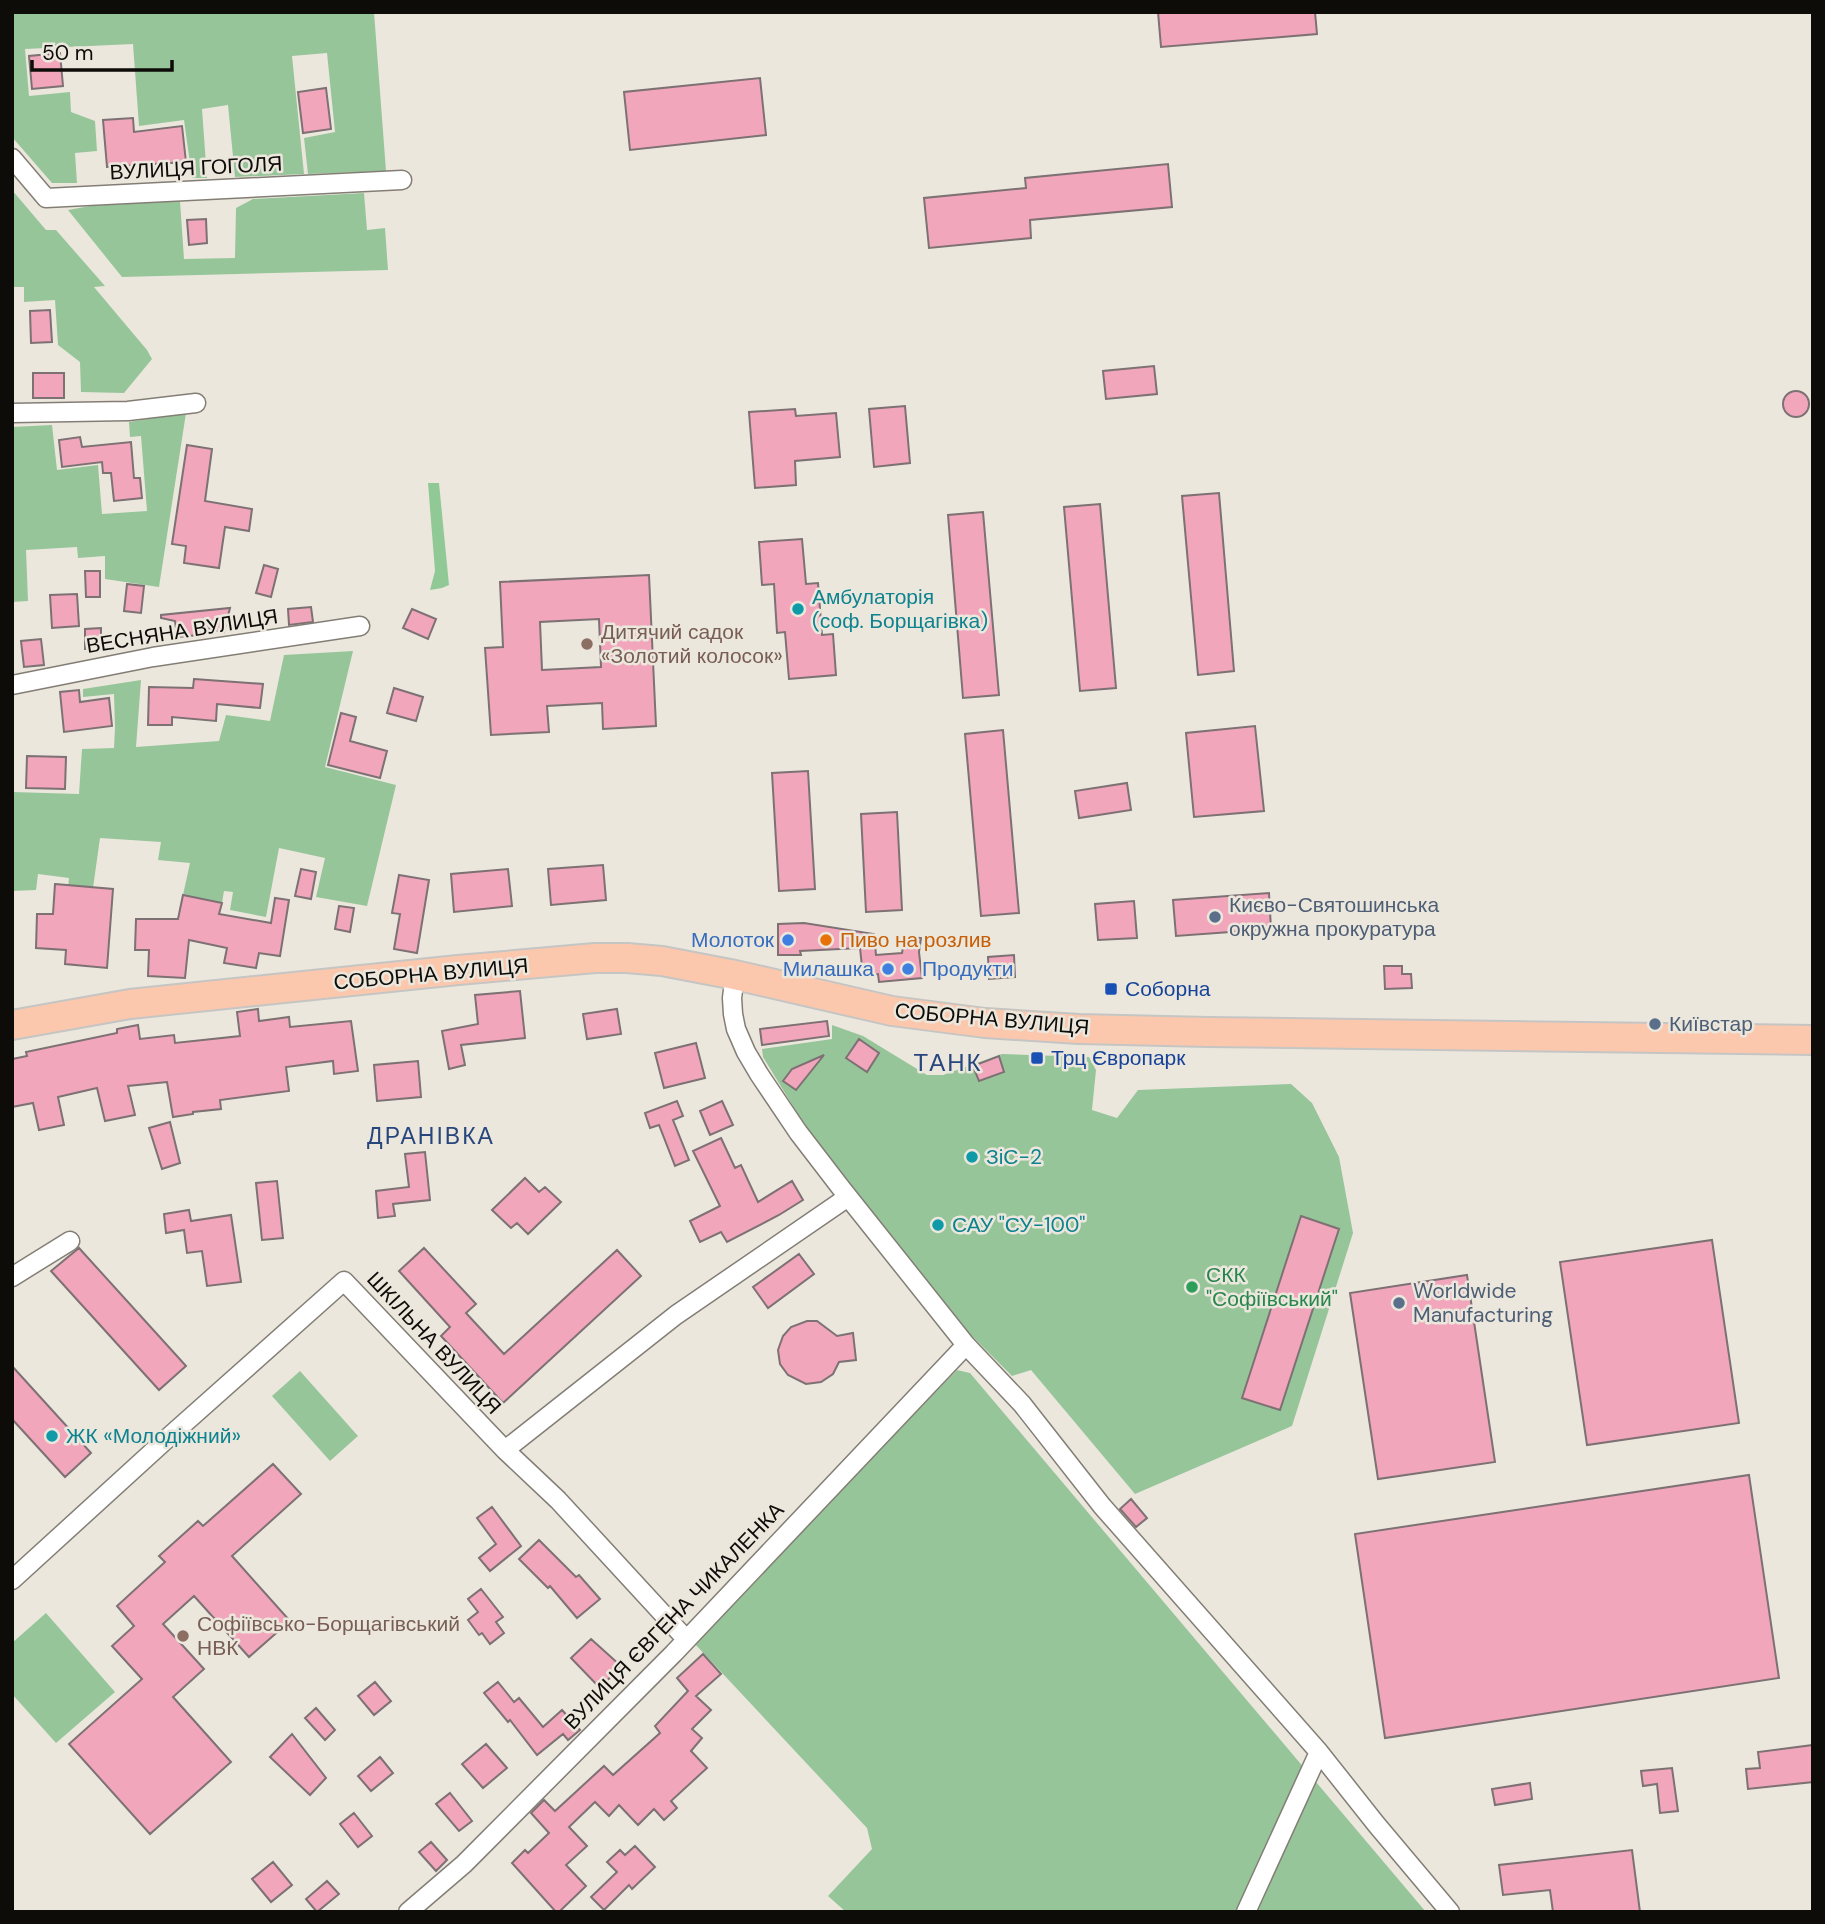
<svg xmlns="http://www.w3.org/2000/svg" width="1825" height="1924" viewBox="0 0 1825 1924" font-family="'DM Sans',sans-serif">
  <rect width="100%" height="100%" fill="#ece7dd"/>
  <path fill="#97c59a" d="M 12,12 L 374,12 L 386,171 L 308,174 L 304,138 L 335,132 L 327,53 L 292,56 L 304,174 L 235,177 L 228,105 L 202,109 L 207,178 L 192,178 L 184,120 L 139,126 L 133,44 L 25,49 L 29,96 L 70,92 L 71,112 L 95,121 L 97,151 L 75,153 L 77,183 L 52,183 L 12,137 Z
    M 12,190 L 46,230 L 56,230 L 105,286 L 94,287 L 147,350 L 152,359 L 124,393 L 81,392 L 80,362 L 58,345 L 55,300 L 24,302 L 24,287 L 12,287 Z
    M 364,193 L 367,230 L 385,228 L 388,270 L 122,277 L 68,210 L 90,206 L 180,201 L 184,259 L 235,258 L 236,208 L 253,199 Z
    M 186,413 L 159,587 L 105,579 L 105,556 L 78,558 L 77,547 L 26,550 L 28,601 L 12,602 L 12,427 L 52,425 L 57,470 L 98,465 L 102,514 L 147,511 L 141,436 L 130,437 L 129,422 Z
    M 353,651 L 325,767 L 396,785 L 367,906 L 316,897 L 325,858 L 279,848 L 266,917 L 230,910 L 233,892 L 224,891 L 222,903 L 183,895 L 190,863 L 158,860 L 161,842 L 100,838 L 93,888 L 65,915 L 69,878 L 38,874 L 36,890 L 12,891 L 12,792 L 79,794 L 82,749 L 114,748 L 115,728 L 114,694 L 83,697 L 83,689 L 141,680 L 136,747 L 219,741 L 226,715 L 270,721 L 284,655 Z
    M 832,1025 L 863,1036 L 927,1075 L 943,1075 L 1002,1054 L 1089,1057 L 1096,1070 L 1092,1110 L 1117,1118 L 1138,1090 L 1291,1084 L 1312,1103 L 1339,1157 L 1353,1233 L 1292,1426 L 1135,1494 L 1031,1370 L 1012,1376 L 967,1331 L 905,1256 L 802,1121 L 763,1057 L 762,1049 L 832,1039 Z
    M 957,1370 L 970,1373 L 1426,1912 L 846,1912 L 828,1896 L 872,1849 L 867,1828 L 695,1644 L 790,1541 Z
    M 300,1371 L 358,1436 L 330,1461 L 272,1396 Z
    M 46,1613 L 115,1692 L 56,1743 L 12,1694 L 12,1643 Z"/>
  <path fill="#91c996" d="M 428,483 L 439,483 L 449,585 L 442,588 L 430,590 L 435,571 Z"/>
  <path fill="#f1a6bc" stroke="#7d7174" stroke-width="2" fill-rule="evenodd" d="M 1158,12 L 1315,12 L 1317,34 L 1161,47 Z
    M 60,53 L 63,86 L 32,89 L 29,56 Z
    M 760,78 L 766,135 L 630,150 L 624,92 Z
    M 326,88 L 331,129 L 303,133 L 298,92 Z
    M 133,118 L 134,132 L 182,126 L 186,162 L 107,167 L 103,120 Z
    M 1168,164 L 1172,207 L 1030,220 L 1031,238 L 929,248 L 924,198 L 1026,188 L 1025,178 Z
    M 206,219 L 207,243 L 189,245 L 187,220 Z
    M 50,310 L 52,342 L 31,343 L 30,311 Z
    M 1154,366 L 1157,394 L 1106,399 L 1103,371 Z
    M 33,373 L 64,373 L 64,398 L 33,398 Z
    M1783 404a13 13 0 1 1 26 0a13 13 0 1 1-26 0Z
    M 905,406 L 910,463 L 874,467 L 869,409 Z
    M 795,409 L 796,416 L 836,413 L 840,457 L 795,461 L 796,485 L 755,488 L 749,412 Z
    M 80,437 L 82,447 L 131,442 L 134,478 L 140,478 L 142,498 L 114,501 L 111,473 L 103,473 L 102,462 L 62,467 L 59,440 Z
    M 187,445 L 212,449 L 205,501 L 252,509 L 249,531 L 225,527 L 219,568 L 184,563 L 186,546 L 172,544 Z
    M 1219,493 L 1234,671 L 1198,675 L 1182,496 Z
    M 1100,504 L 1116,688 L 1080,691 L 1064,507 Z
    M 983,512 L 999,695 L 963,698 L 948,515 Z
    M 802,539 L 806,584 L 818,583 L 822,635 L 833,634 L 836,675 L 789,679 L 785,632 L 777,633 L 774,584 L 762,585 L 759,542 Z
    M 264,565 L 278,569 L 271,597 L 256,593 Z
    M 85,571 L 100,571 L 100,597 L 86,597 Z
    M 649,575 L 656,726 L 603,729 L 602,703 L 547,706 L 549,732 L 491,735 L 485,648 L 503,647 L 500,582 ZM 599,619 L 601,667 L 542,670 L 540,622 Z
    M 127,584 L 144,586 L 141,613 L 124,611 Z
    M 77,594 L 79,626 L 52,628 L 50,595 Z
    M 311,607 L 313,622 L 289,625 L 288,609 Z
    M 230,608 L 224,632 L 200,627 L 200,635 L 177,637 L 175,621 L 161,618 L 161,615 Z
    M 412,609 L 436,619 L 428,639 L 403,628 Z
    M 101,628 L 101,649 L 85,649 L 85,629 Z
    M 41,639 L 44,665 L 24,667 L 21,641 Z
    M 194,679 L 263,684 L 260,708 L 217,704 L 216,721 L 172,717 L 172,725 L 148,725 L 149,687 L 193,688 Z
    M 394,688 L 423,697 L 416,721 L 387,713 Z
    M 79,690 L 80,702 L 109,698 L 112,726 L 64,732 L 60,692 Z
    M 341,713 L 356,717 L 350,741 L 387,751 L 380,778 L 328,765 Z
    M 1255,726 L 1264,811 L 1194,817 L 1186,733 Z
    M 1003,730 L 1019,913 L 981,916 L 965,734 Z
    M 27,756 L 66,757 L 65,789 L 26,788 Z
    M 808,771 L 815,889 L 779,891 L 772,773 Z
    M 1127,783 L 1131,810 L 1079,818 L 1075,791 Z
    M 897,812 L 902,910 L 866,912 L 861,814 Z
    M 603,865 L 606,900 L 551,905 L 548,869 Z
    M 301,869 L 316,872 L 311,899 L 295,896 Z
    M 508,869 L 512,906 L 454,912 L 451,874 Z
    M 399,875 L 429,880 L 417,953 L 394,949 L 400,914 L 392,913 Z
    M 55,884 L 113,889 L 107,968 L 65,964 L 66,950 L 36,948 L 37,914 L 53,914 Z
    M 1269,893 L 1271,929 L 1176,936 L 1173,900 Z
    M 183,895 L 222,903 L 219,914 L 271,923 L 275,898 L 289,900 L 280,956 L 259,953 L 256,968 L 224,963 L 227,948 L 189,940 L 185,978 L 148,976 L 149,950 L 135,950 L 136,919 L 178,919 Z
    M 1134,901 L 1137,938 L 1098,940 L 1095,904 Z
    M 339,906 L 354,908 L 350,932 L 335,929 Z
    M 804,923 L 874,934 L 876,955 L 902,953 L 905,936 L 921,938 L 919,952 L 922,978 L 879,982 L 878,974 L 863,976 L 860,948 L 800,951 L 801,955 L 778,955 L 778,924 Z
    M 1014,955 L 1015,977 L 989,979 L 988,957 Z
    M 1384,966 L 1402,966 L 1402,974 L 1411,974 L 1412,988 L 1385,989 Z
    M 520,991 L 525,1038 L 461,1045 L 465,1065 L 449,1069 L 442,1031 L 478,1024 L 475,995 Z
    M 258,1009 L 259,1021 L 289,1017 L 290,1027 L 351,1021 L 358,1071 L 334,1074 L 333,1061 L 286,1067 L 289,1091 L 220,1100 L 221,1109 L 193,1112 L 193,1114 L 173,1117 L 167,1082 L 128,1086 L 135,1115 L 105,1121 L 97,1088 L 58,1097 L 64,1125 L 39,1130 L 33,1103 L 12,1107 L 12,1059 L 27,1056 L 26,1052 L 117,1033 L 117,1029 L 138,1025 L 140,1039 L 174,1035 L 175,1043 L 240,1036 L 237,1012 Z
    M 617,1009 L 621,1034 L 587,1039 L 583,1014 Z
    M 827,1021 L 829,1036 L 762,1045 L 760,1029 Z
    M 859,1039 L 879,1053 L 867,1072 L 846,1058 Z
    M 696,1043 L 705,1078 L 664,1088 L 655,1053 Z
    M 824,1055 L 796,1090 L 783,1081 L 792,1069 Z
    M 999,1056 L 1004,1072 L 979,1081 L 973,1066 Z
    M 418,1061 L 421,1097 L 377,1101 L 374,1065 Z
    M 677,1101 L 683,1116 L 673,1120 L 689,1160 L 675,1166 L 659,1125 L 650,1128 L 645,1113 Z
    M 722,1101 L 733,1125 L 710,1135 L 700,1111 Z
    M 170,1122 L 180,1163 L 162,1169 L 149,1128 Z
    M 721,1138 L 735,1168 L 741,1165 L 758,1202 L 792,1181 L 803,1200 L 779,1215 L 727,1242 L 721,1232 L 700,1242 L 690,1221 L 720,1206 L 693,1151 Z
    M 425,1152 L 430,1200 L 393,1204 L 395,1216 L 378,1218 L 376,1191 L 409,1187 L 405,1154 Z
    M 525,1178 L 539,1192 L 545,1187 L 561,1202 L 528,1234 L 517,1223 L 511,1228 L 492,1210 Z
    M 277,1181 L 283,1238 L 262,1240 L 256,1183 Z
    M 189,1210 L 191,1221 L 231,1215 L 241,1282 L 207,1286 L 202,1251 L 187,1253 L 184,1230 L 166,1233 L 164,1214 Z
    M 1301,1216 L 1339,1229 L 1280,1410 L 1242,1398 Z
    M 1712,1240 L 1739,1423 L 1587,1445 L 1560,1262 Z
    M 79,1248 L 186,1366 L 159,1390 L 51,1271 Z
    M 424,1248 L 476,1304 L 466,1313 L 504,1354 L 617,1250 L 641,1276 L 503,1403 L 441,1336 L 450,1327 L 399,1271 Z
    M 799,1254 L 814,1274 L 768,1308 L 753,1287 Z
    M 1467,1275 L 1495,1462 L 1378,1479 L 1350,1293 Z
    M 807,1321 L 817,1321 L 837,1336 L 853,1333 L 856,1360 L 839,1362 L 833,1374 L 821,1382 L 806,1384 L 788,1375 L 780,1364 L 778,1350 L 783,1336 L 791,1327 Z
    M 12,1366 L 91,1453 L 65,1477 L 12,1419 Z
    M 273,1464 L 301,1494 L 232,1556 L 290,1621 L 249,1657 L 194,1596 L 163,1624 L 204,1669 L 173,1697 L 231,1762 L 150,1834 L 69,1744 L 142,1679 L 112,1646 L 134,1626 L 117,1606 L 165,1562 L 159,1556 L 198,1521 L 203,1526 Z
    M 1749,1475 L 1779,1678 L 1385,1738 L 1355,1534 Z
    M 1131,1499 L 1147,1518 L 1136,1527 L 1120,1509 Z
    M 492,1507 L 521,1546 L 490,1571 L 479,1558 L 496,1544 L 477,1518 Z
    M 539,1540 L 576,1577 L 579,1575 L 600,1599 L 577,1618 L 550,1586 L 548,1588 L 519,1559 Z
    M 481,1589 L 503,1617 L 496,1622 L 504,1633 L 490,1644 L 482,1633 L 479,1635 L 468,1620 L 478,1612 L 468,1599 Z
    M 591,1639 L 621,1666 L 600,1688 L 571,1658 Z
    M 703,1654 L 721,1674 L 696,1696 L 711,1710 L 692,1729 L 702,1738 L 691,1751 L 707,1768 L 671,1801 L 677,1808 L 664,1820 L 654,1809 L 638,1825 L 619,1805 L 609,1816 L 595,1802 L 569,1827 L 587,1846 L 566,1865 L 586,1886 L 559,1912 L 556,1912 L 512,1863 L 525,1850 L 528,1853 L 549,1833 L 531,1813 L 544,1800 L 555,1811 L 604,1766 L 613,1775 L 660,1733 L 655,1726 L 688,1691 L 677,1678 Z
    M 375,1682 L 391,1701 L 374,1715 L 358,1696 Z
    M 498,1682 L 514,1702 L 519,1698 L 543,1727 L 562,1710 L 580,1730 L 568,1740 L 563,1734 L 537,1755 L 510,1720 L 508,1722 L 484,1693 Z
    M 316,1708 L 335,1730 L 325,1740 L 305,1718 Z
    M 292,1734 L 326,1778 L 310,1795 L 270,1757 Z
    M 486,1744 L 507,1768 L 483,1788 L 462,1764 Z
    M 1813,1745 L 1813,1782 L 1748,1789 L 1746,1769 L 1760,1768 L 1758,1752 Z
    M 380,1757 L 393,1773 L 371,1791 L 358,1776 Z
    M 1672,1768 L 1678,1811 L 1660,1813 L 1657,1784 L 1643,1786 L 1641,1771 Z
    M 1530,1783 L 1532,1799 L 1495,1805 L 1492,1789 Z
    M 450,1793 L 472,1821 L 459,1831 L 436,1804 Z
    M 354,1813 L 372,1836 L 358,1847 L 340,1824 Z
    M 431,1842 L 447,1860 L 436,1871 L 419,1852 Z
    M 635,1846 L 655,1867 L 632,1889 L 629,1885 L 604,1910 L 591,1897 L 617,1872 L 607,1862 L 620,1850 L 625,1855 Z
    M 1632,1850 L 1640,1912 L 1553,1912 L 1550,1890 L 1503,1895 L 1499,1865 Z
    M 273,1862 L 292,1885 L 271,1902 L 252,1879 Z
    M 327,1881 L 339,1894 L 317,1912 L 306,1899 Z"/>
  <g fill="none" stroke-linecap="round" stroke-linejoin="round">
    <g stroke="#837e75" stroke-width="21">
      <path id="street" d="M 12,158 L 46,198 L 402,180
        M 12,413 L 128,411 L 196,403
        M 12,685 L 153,657 L 360,626
        M 735,975 L 732,998 L 733,1014 L 736,1029 L 746,1052 L 759,1074 L 798,1132 L 841,1188 L 966,1345 L 1022,1404 L 1102,1506 L 1319,1752 L 1376,1824 L 1450,1912
        M 12,1277 L 70,1241
        M 505,1450 L 676,1315 L 848,1197
        M 12,1580 L 171,1435 L 344,1281 L 505,1450 L 558,1500 L 686,1639
        M 408,1912 L 464,1864 L 674,1653 L 966,1345
        M 1246,1912 L 1319,1752"/>
    </g>
    <g stroke="#c5c5c4" stroke-width="32">
      <path id="primary" d="M 12,1025 L 130,1004 L 458,970 L 595,958 L 627,958 L 662,961 L 735,975 L 892,1011 L 985,1023 L 1079,1029 L 1208,1032 L 1813,1040"/>
    </g>
    <use href="#street" stroke="#fff" stroke-width="18"/>
    <use href="#primary" stroke="#fbc8ad" stroke-width="28"/>
  </g>
  <g fill="#0f9aa8" stroke="#ece7dd" stroke-width="2.5">
    <circle cx="798" cy="609" r="7"/>
    <circle cx="972" cy="1157" r="7"/>
    <circle cx="938" cy="1225" r="7"/>
    <circle cx="52" cy="1436" r="7"/>
  </g>
  <g fill="#8d6e63" stroke="#ece7dd" stroke-width="2.5">
    <circle cx="587" cy="644" r="7"/>
    <circle cx="183" cy="1636" r="7"/>
  </g>
  <g fill="#5c6f8a" stroke="#ece7dd" stroke-width="2.5">
    <circle cx="1215" cy="917" r="7"/>
    <circle cx="1655" cy="1024" r="7"/>
    <circle cx="1399" cy="1303" r="7"/>
  </g>
  <g fill="#3f7fe0" stroke="#ece7dd" stroke-width="2.5">
    <circle cx="788" cy="940" r="7"/>
    <circle cx="888" cy="969" r="7"/>
    <circle cx="908" cy="969" r="7"/>
  </g>
  <circle fill="#e8710a" stroke="#ece7dd" stroke-width="2.5" cx="826" cy="940" r="7"/>
  <g fill="#1a4fb4" stroke="#ece7dd" stroke-width="2.5">
    <rect x="1104" y="982" width="14" height="14" rx="3.5"/>
    <rect x="1030" y="1051" width="14" height="14" rx="3.5"/>
  </g>
  <circle fill="#2e9e5b" stroke="#ece7dd" stroke-width="2.5" cx="1192" cy="1287" r="7"/>
  <g text-anchor="middle" dominant-baseline="central" stroke-width="5" stroke-linejoin="round" paint-order="stroke">
    <g font-size="21" fill="#0e0c09" stroke="#ece7dd">
      <text transform="translate(196 168) rotate(-3)">ВУЛИЦЯ ГОГОЛЯ</text>
      <text transform="translate(182 631) rotate(-9)">ВЕСНЯНА ВУЛИЦЯ</text>
      <text transform="translate(431 974) rotate(-5)">СОБОРНА ВУЛИЦЯ</text>
      <text transform="translate(992 1019) rotate(5)">СОБОРНА ВУЛИЦЯ</text>
      <text transform="translate(434 1343) rotate(47)">ШКІЛЬНА ВУЛИЦЯ</text>
      <text transform="translate(674 1616) rotate(-46)">ВУЛИЦЯ ЄВГЕНА ЧИКАЛЕНКА</text>
    </g>
    <g font-size="21" fill="#0d838f" stroke="#ece7dd" text-anchor="start">
      <text x="812" y="597">Амбулаторія<tspan x="812" dy="24">(соф. Борщагівка)</tspan></text>
      <text x="986" y="1157">ЗіС-2</text>
      <text x="952" y="1225">САУ "СУ-100"</text>
      <text x="66" y="1436">ЖК «Молодіжний»</text>
    </g>
    <g font-size="21" fill="#785e54" stroke="#ece7dd" text-anchor="start">
      <text x="601" y="632">Дитячий садок<tspan x="601" dy="24">«Золотий колосок»</tspan></text>
      <text x="197" y="1624">Софіївсько-Борщагівський<tspan x="197" dy="24">НВК</tspan></text>
    </g>
    <g font-size="21" fill="#4e5e75" stroke="#ece7dd" text-anchor="start">
      <text x="1229" y="905">Києво-Святошинська<tspan x="1229" dy="24">окружна прокуратура</tspan></text>
      <text x="1669" y="1024">Київстар</text>
      <text x="1413" y="1291">Worldwide<tspan x="1413" dy="24">Manufacturing</tspan></text>
    </g>
    <g font-size="21" fill="#366cbe" stroke="#ece7dd" text-anchor="end">
      <text x="774" y="940">Молоток</text>
      <text x="874" y="969">Милашка</text>
      <text x="922" y="969" text-anchor="start">Продукти</text>
    </g>
    <g font-size="21" fill="#c56008" stroke="#ece7dd" text-anchor="start">
      <text x="840" y="940">Пиво на розлив</text>
    </g>
    <g font-size="21" fill="#164399" stroke="#ece7dd" text-anchor="start">
      <text x="1125" y="989">Соборна</text>
      <text x="1051" y="1058">Трц Європарк</text>
    </g>
    <g font-size="21" fill="#27864d" stroke="#ece7dd" text-anchor="start">
      <text x="1206" y="1275">СКК<tspan x="1206" dy="24">"Софіївський"</tspan></text>
    </g>
    <g font-size="23" letter-spacing="2" fill="#27467d" stroke="#ece7dd">
      <text x="431" y="1136">ДРАНІВКА</text>
    </g>
    <g font-size="24" letter-spacing="2" fill="#27467d" stroke="#ece7dd">
      <text x="948" y="1062">ТАНК</text>
    </g>
  </g>
  <rect width="1825" height="1924" fill="none" stroke="#0e0c09" stroke-width="28"/>
  <path d="M32 60v10h140v-10" fill="none" stroke="#0e0c09" stroke-width="3.5"/>
  <text x="42" y="60" font-size="21" fill="#0e0c09" stroke="#ece7dd" stroke-width="5" paint-order="stroke">50 m</text>
</svg>
